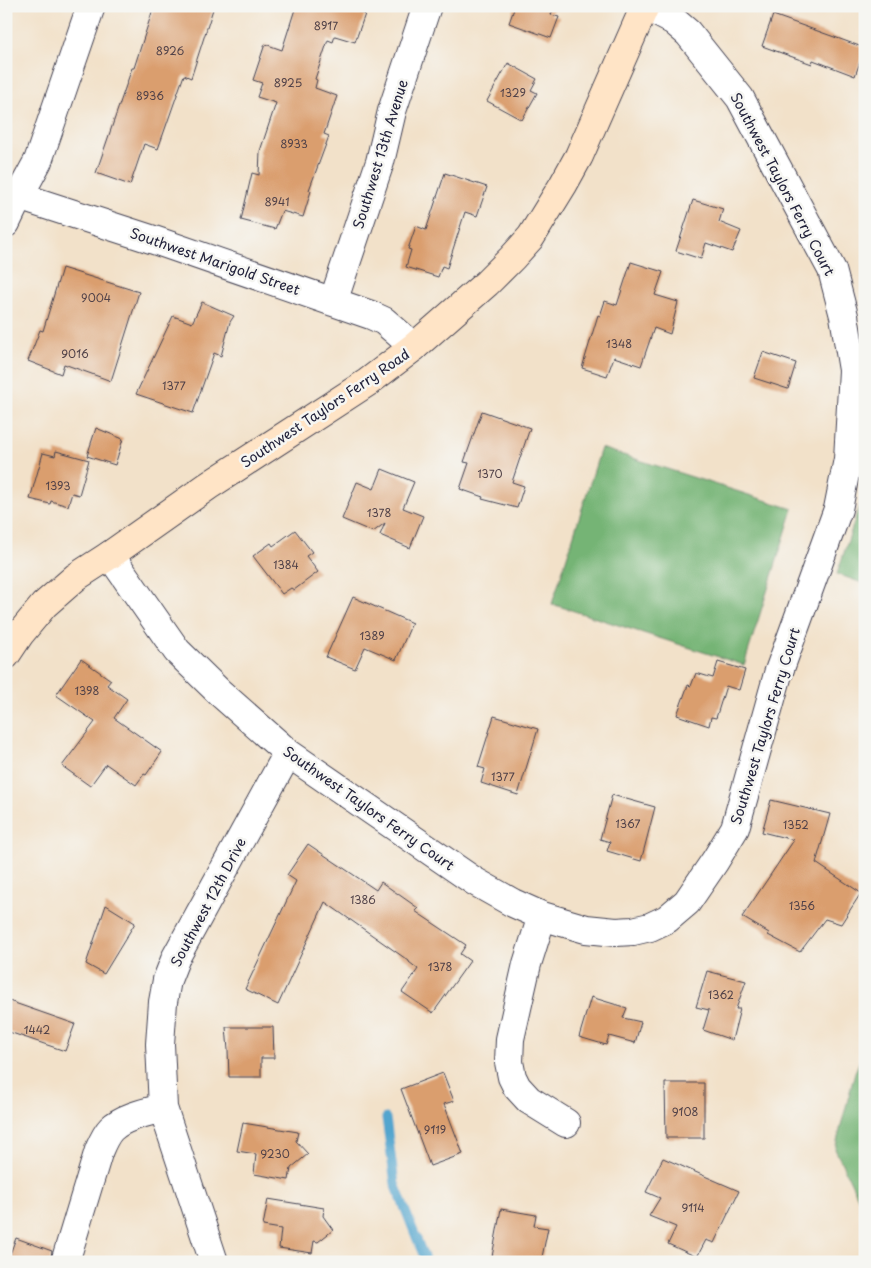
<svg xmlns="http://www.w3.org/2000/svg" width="871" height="1268" viewBox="0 0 871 1268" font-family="'Playpen Sans',sans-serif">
  <rect width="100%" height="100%" fill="#f6f6f2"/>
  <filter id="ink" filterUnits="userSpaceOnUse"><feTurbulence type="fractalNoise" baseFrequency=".02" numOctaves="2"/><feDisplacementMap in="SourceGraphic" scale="10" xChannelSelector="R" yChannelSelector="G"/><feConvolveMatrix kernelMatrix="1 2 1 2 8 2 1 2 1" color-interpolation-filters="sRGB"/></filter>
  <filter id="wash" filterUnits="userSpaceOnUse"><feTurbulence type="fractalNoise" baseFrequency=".0096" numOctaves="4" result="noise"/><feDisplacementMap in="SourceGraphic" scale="20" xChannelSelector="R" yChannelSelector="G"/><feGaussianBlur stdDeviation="1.12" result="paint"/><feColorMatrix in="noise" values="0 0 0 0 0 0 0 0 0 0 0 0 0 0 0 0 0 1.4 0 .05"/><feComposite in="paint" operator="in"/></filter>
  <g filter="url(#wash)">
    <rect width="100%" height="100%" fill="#f2e1c9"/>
    <path fill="#75b474" stroke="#4c6b58" d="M 601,448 L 793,509 L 744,665 L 552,604 Z
      M 862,498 L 865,499 L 865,584 L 837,574 Z
      M 865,1049 L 865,1212 L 835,1149 L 855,1072 Z"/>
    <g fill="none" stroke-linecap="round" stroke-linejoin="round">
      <path stroke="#53a5ce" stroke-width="9" d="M 386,1118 L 395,1184 L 426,1262"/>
    </g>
    <g id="blocks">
      <path fill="#da9e6e" d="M 154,6 L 214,6 L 191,78 L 184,75 L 158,149 L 144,144 L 130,185 L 96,173 L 132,68 L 134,68 Z
        M 296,6 L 341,6 L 365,14 L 355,42 L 335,36 L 333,42 L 328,40 L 315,79 L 317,80 L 315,88 L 337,96 L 324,134 L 329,136 L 309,190 L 311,191 L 303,217 L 282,211 L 275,229 L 241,220 L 252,173 L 259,175 L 260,151 L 276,103 L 257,97 L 262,83 L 253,80 L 265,44 L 282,50 Z
        M 515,6 L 554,6 L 551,15 L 559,17 L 551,38 L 509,23 Z
        M 773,15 L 865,48 L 855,76 L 813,60 L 812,64 L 762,46 Z
        M 508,63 L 537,79 L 531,90 L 537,93 L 522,120 L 487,101 Z
        M 445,173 L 487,187 L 477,216 L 465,212 L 447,268 L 442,266 L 438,277 L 406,267 L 411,250 L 408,249 L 416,226 L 426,230 Z
        M 693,200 L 723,209 L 719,222 L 741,231 L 732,252 L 706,243 L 701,259 L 676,251 Z
        M 631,262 L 663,272 L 655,295 L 678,302 L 670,334 L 654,328 L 641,366 L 614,357 L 607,376 L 582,368 L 598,315 L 600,316 L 605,301 L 617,305 Z
        M 62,268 L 139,292 L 111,381 L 64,364 L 61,374 L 28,361 L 40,330 L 43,331 Z
        M 202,302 L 234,316 L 230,322 L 221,356 L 214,353 L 193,413 L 136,394 L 173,316 L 192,323 Z
        M 763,352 L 796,363 L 788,389 L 754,378 Z
        M 482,411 L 530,428 L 512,482 L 524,486 L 517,508 L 482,499 L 483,497 L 460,489 L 469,463 L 464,462 Z
        M 96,428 L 123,439 L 115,465 L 87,456 Z
        M 56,451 L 89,460 L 79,495 L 72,493 L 68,506 L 51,501 L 50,504 L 30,499 L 43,453 L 55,456 Z
        M 382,469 L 414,482 L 403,508 L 423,516 L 410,548 L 380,535 L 385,523 L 373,532 L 342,519 L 357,482 L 374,489 Z
        M 295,530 L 312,552 L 306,556 L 318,572 L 294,590 L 291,588 L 282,594 L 253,556 L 271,543 L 273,546 Z
        M 353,597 L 412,623 L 396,660 L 365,647 L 355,669 L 326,657 Z
        M 81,659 L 111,680 L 107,685 L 127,699 L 114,718 L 162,752 L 146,775 L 144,774 L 136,785 L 106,764 L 90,786 L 62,766 L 95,722 L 56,695 Z
        M 718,662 L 745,670 L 739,690 L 726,686 L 716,718 L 711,717 L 709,726 L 677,715 L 688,685 L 691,686 L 696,673 L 713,678 Z
        M 494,716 L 538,729 L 518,795 L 481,783 L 485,769 L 478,767 Z
        M 612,795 L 655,807 L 641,861 L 607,851 L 610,842 L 600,839 Z
        M 771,800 L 830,814 L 816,863 L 861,893 L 841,924 L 825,919 L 800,952 L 768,935 L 769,933 L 742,917 L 794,840 L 762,832 Z
        M 308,844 L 376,890 L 381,882 L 418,908 L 415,911 L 466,945 L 460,954 L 470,961 L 433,1013 L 402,992 L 418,969 L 409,962 L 409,961 L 325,902 L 278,1005 L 245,989 L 296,881 L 287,875 Z
        M 106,905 L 135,923 L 104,974 L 86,964 Z
        M 707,971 L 746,981 L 736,1009 L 740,1009 L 732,1040 L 703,1030 L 709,1010 L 696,1007 Z
        M 591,997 L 627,1008 L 623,1018 L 641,1022 L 635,1043 L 609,1036 L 606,1045 L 579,1037 Z
        M 6,1000 L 75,1024 L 65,1051 L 6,1031 Z
        M 226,1027 L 273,1027 L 274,1058 L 261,1058 L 261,1077 L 229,1077 L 228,1050 Z
        M 443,1073 L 454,1101 L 444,1104 L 463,1154 L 430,1166 L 401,1089 Z
        M 665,1083 L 704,1083 L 704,1138 L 666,1138 Z
        M 243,1123 L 298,1132 L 296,1141 L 308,1154 L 291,1168 L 289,1180 L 254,1174 L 256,1154 L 237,1151 Z
        M 663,1158 L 739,1191 L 714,1243 L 706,1240 L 697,1257 L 668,1244 L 676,1227 L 649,1216 L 660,1198 L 646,1192 Z
        M 268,1199 L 324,1208 L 323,1216 L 333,1230 L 318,1242 L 314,1241 L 312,1253 L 279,1248 L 281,1229 L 263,1226 Z
        M 501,1209 L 536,1215 L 534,1226 L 548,1228 L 541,1262 L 491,1262 Z
        M 16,1238 L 52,1251 L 50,1262 L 7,1262 Z"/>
    </g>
  </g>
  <g filter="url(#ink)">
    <use href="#blocks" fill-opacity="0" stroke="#413f50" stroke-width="1"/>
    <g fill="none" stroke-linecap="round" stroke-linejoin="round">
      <g stroke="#413f50" stroke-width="30">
        <path id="street" d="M 6,192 L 157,241 L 371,315 L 384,321 L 414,347
          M 6,223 L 19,196 L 38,161 L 91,6
          M 333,302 L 380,162 L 392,111 L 427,6
          M 110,555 L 177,651 L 219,692 L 288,753 L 474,881 L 513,903 L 542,916 L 586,929 L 616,932 L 633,931 L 650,927 L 667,919 L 687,902 L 715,861 L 735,828 L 778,674 L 838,509 L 848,459 L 853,370 L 844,316 L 832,270 L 740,98 L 688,33 L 674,21 L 645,6
          M 542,916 L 527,964 L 510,1039 L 509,1062 L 512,1077 L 517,1087 L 529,1100 L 566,1123
          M 65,1262 L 99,1150 C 102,1143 106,1134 111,1129 C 123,1117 147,1112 163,1108
          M 214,1262 L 163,1108 L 160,1044 L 163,1002 L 167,980 L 176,957 L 288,753"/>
      </g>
      <g stroke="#413f50" stroke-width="30">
        <path id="secondary" d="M 6,655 L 20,634 L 44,605 L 76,577 L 110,555 L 208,486 L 368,382 L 414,347 L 487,283 L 512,258 L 531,237 L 563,185 L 579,156 L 645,6"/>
      </g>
      <use href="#street" stroke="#fff" stroke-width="28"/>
      <use href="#secondary" stroke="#ffe4c6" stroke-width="28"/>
    </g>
  </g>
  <g text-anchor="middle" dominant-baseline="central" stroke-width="5" stroke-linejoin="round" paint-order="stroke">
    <g font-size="11" fill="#504148">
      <text x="326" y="25">8917</text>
      <text x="170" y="50">8926</text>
      <text x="288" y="82">8925</text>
      <text x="513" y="92">1329</text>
      <text x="150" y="95">8936</text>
      <text x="294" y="143">8933</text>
      <text x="277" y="201">8941</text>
      <text x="96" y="297">9004</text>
      <text x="619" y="343">1348</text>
      <text x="75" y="353">9016</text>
      <text x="174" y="385">1377</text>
      <text x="490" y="473">1370</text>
      <text x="58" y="485">1393</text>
      <text x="379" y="512">1378</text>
      <text x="286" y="564">1384</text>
      <text x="372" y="635">1389</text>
      <text x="87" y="690">1398</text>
      <text x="503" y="776">1377</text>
      <text x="628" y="823">1367</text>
      <text x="796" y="824">1352</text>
      <text x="363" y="899">1386</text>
      <text x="802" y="905">1356</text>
      <text x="440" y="966">1378</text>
      <text x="721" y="994">1362</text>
      <text x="37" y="1029">1442</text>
      <text x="685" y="1111">9108</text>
      <text x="435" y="1129">9119</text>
      <text x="275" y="1153">9230</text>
      <text x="693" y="1207">9114</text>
    </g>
    <g font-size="14" fill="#22223b" stroke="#f6f6f2">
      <text transform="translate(380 154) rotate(-73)">Southwest 13th Avenue</text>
      <text transform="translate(783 184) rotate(62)">Southwest Taylors Ferry Court</text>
      <text transform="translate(215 261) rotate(19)">Southwest Marigold Street</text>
      <text transform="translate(325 408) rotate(-34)">Southwest Taylors Ferry Road</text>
      <text transform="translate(765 726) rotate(-73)">Southwest Taylors Ferry Court</text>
      <text transform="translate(369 808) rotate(35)">Southwest Taylors Ferry Court</text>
      <text transform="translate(208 902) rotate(-62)">Southwest 12th Drive</text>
    </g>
  </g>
  <rect width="871" height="1268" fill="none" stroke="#f6f6f2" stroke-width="25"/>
</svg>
